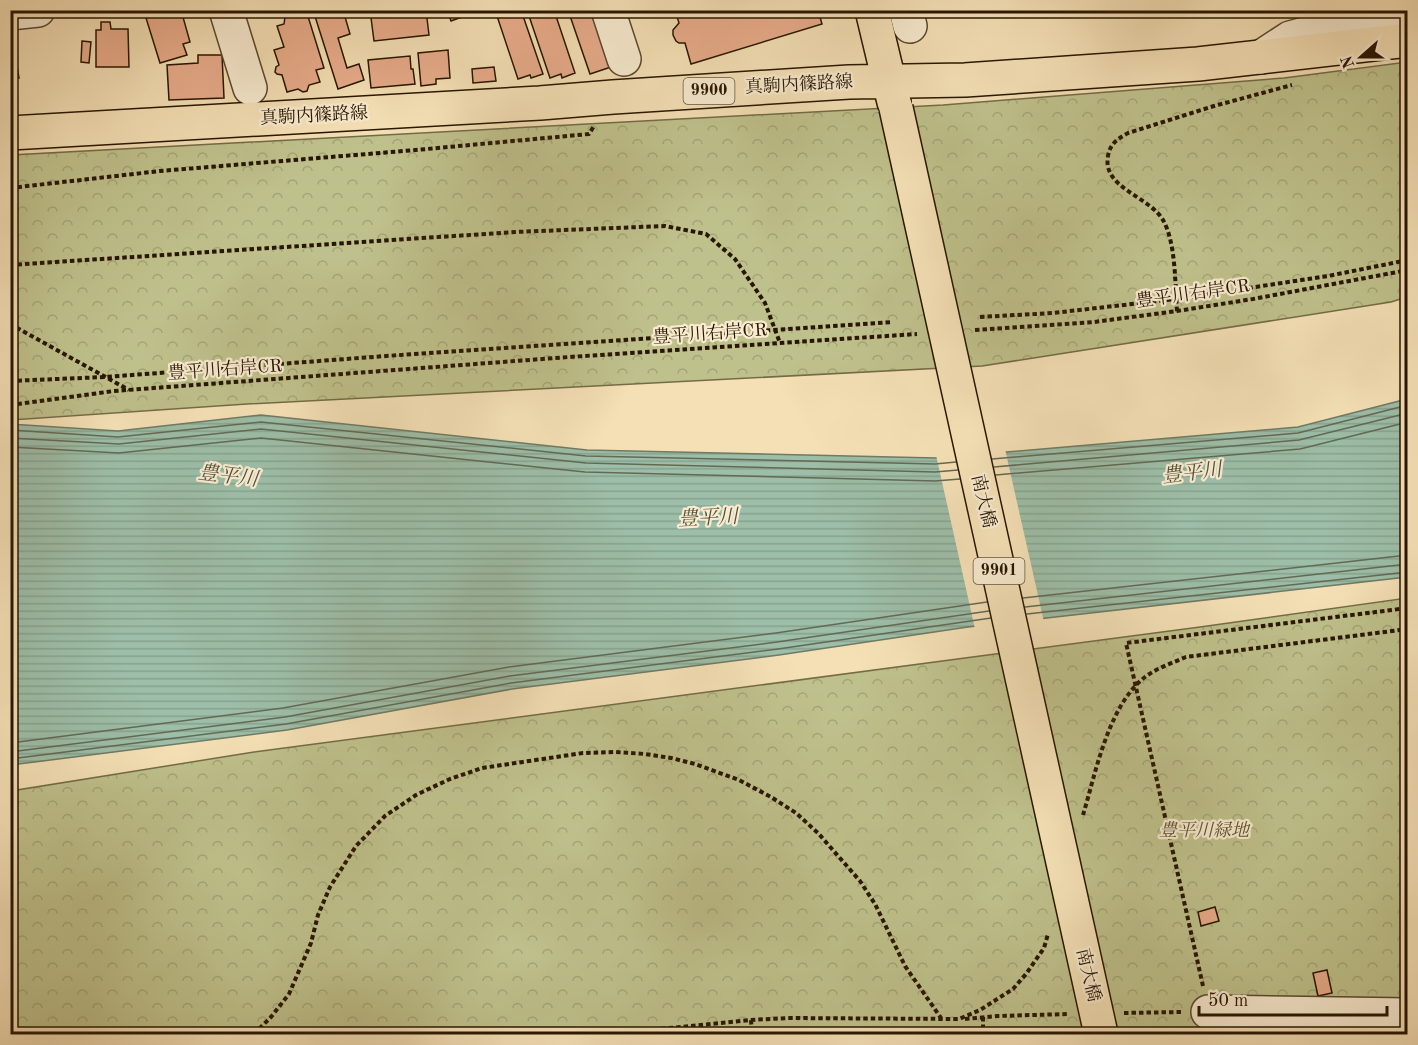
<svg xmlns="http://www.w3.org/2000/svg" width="1418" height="1045" viewBox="0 0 1418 1045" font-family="'Old Standard TT','Noto Serif JP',serif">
  <defs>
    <pattern id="forest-crowns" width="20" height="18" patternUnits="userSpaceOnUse" patternTransform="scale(1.5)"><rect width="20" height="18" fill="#bfc18c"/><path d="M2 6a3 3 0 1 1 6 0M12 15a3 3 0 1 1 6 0" fill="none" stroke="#a4a577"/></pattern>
    <pattern id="water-rules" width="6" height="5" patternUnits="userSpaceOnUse" patternTransform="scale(1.5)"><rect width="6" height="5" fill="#9dbea8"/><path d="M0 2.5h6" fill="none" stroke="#87a38f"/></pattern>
  </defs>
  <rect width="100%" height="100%" fill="#f5e0b6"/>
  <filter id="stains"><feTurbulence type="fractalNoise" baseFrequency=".00333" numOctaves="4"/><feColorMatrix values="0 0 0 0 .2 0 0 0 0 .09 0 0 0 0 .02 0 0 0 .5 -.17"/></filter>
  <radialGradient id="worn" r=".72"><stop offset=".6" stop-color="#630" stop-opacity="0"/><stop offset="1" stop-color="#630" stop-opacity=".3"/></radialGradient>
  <path fill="url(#forest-crowns)" stroke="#746c46" stroke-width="1.5" d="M 1407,62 L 1407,297 L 1391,302 L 982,366 L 247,404 L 11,420 L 11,155 L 943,105 L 1284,78 Z
    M 1407,598 L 1407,1034 L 11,1034 L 11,791 L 254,752 L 1200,627 Z"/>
  <path fill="url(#water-rules)" stroke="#6e7b65" stroke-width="1.5" d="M 1407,399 L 1407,577 L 968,627 L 779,655 L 512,689 L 287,730 L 11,765 L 10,424 L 118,431 L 261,415 L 587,450 L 936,458 L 1298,427 Z"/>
  <path fill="#f5e0b6" d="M 1005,449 L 1044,622 L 975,629 L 936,455 Z"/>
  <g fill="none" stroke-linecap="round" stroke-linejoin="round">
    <path stroke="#626a54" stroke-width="1.5" d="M 10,430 L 118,437 L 261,422 L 586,456 L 935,464 L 956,462
      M 10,438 L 119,444 L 261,429 L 586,463 L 935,472 L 958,470
      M 10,447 L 119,453 L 261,438 L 585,472 L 935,481 L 960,479
      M 992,459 L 1298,433 L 1408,405
      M 994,467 L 1299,440 L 1408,413
      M 996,475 L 1300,449 L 1408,422
      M 1023,598 L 1408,555
      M 1025,607 L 1408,564
      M 1027,614 L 1408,572
      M 10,743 L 283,708 L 509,667 L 776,633 L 987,602
      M 10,752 L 285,717 L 510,676 L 777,642 L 989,611
      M 10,759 L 286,724 L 511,683 L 778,649 L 991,618"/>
  </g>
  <path fill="#e8ac8b" stroke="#281600" stroke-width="1.5" d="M 170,10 L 181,10 L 190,42 L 183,44 L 187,55 L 160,63 L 146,18 Z
    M 287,10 L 306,10 L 324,68 L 316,70 L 320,82 L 309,85 L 307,91 L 303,92 L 298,89 L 287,92 L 282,75 L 277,74 L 275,72 L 276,67 L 279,65 L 274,50 L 284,47 L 277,26 L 284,24 L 285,17 L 289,15 Z
    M 313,10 L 343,10 L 350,34 L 338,38 L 347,68 L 359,64 L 364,80 L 338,89 Z
    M 370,10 L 426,10 L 429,35 L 374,41 Z
    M 447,10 L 469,10 L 470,14 L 451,21 Z
    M 495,10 L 521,10 L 543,74 L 531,78 L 530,75 L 518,79 Z
    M 527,10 L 554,10 L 575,73 L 562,78 L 561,74 L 550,78 Z
    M 568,10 L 591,10 L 611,67 L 590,74 Z
    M 675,10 L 818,10 L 822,24 L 691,64 L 685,43 L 679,43 L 676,41 L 673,35 L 673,30 L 679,23 Z
    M 101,22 L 110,22 L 111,29 L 128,29 L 129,67 L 96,67 L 96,30 L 101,30 Z
    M 82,41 L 91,42 L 89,63 L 81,62 Z
    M 14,47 L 19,78 L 10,79 L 10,48 Z
    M 448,50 L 450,78 L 436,79 L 436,84 L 421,86 L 418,53 Z
    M 198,55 L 222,55 L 224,98 L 169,100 L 167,65 L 198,63 Z
    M 410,56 L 411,69 L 413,69 L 415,84 L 371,88 L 368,60 Z
    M 494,67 L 496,81 L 473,83 L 472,69 Z
    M 1215,907 L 1219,921 L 1201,926 L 1198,912 Z
    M 1327,970 L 1332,993 L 1318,996 L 1313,973 Z"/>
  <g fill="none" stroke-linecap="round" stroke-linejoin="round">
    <g stroke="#5b482e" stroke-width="36">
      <path id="minor" d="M 226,10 L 250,88
        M 608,10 L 624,59
        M 906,10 L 910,26
        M 10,13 L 38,10
        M 1261,57 L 1290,38 L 1393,10
        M 1208,1012 L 1408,1015"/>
    </g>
    <g stroke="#281600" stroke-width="36">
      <path id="major" d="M 872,10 L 894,102
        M 10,133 L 540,103 L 613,97 L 849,82 L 965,80 L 1198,64 L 1408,40"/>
    </g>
    <path stroke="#281600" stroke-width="4" stroke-dasharray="4.5 3" stroke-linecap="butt" d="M 10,188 L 160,171 L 416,150 L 589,134 L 594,126
      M 10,265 L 515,232 L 665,226 L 706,234 L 735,259 L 765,303 L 780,343
      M 1177,311 C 1175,284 1176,243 1163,220 C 1149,196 1102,188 1108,156 C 1110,144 1117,139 1128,133 L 1214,106 L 1292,85
      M 980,317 L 1053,313 L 1176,299 L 1328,276 L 1408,260
      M 10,324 L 129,390
      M 975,330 L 1094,322 L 1177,311 L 1253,299 L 1408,270
      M 10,381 L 105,377 L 386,356 L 893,322
      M 10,405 L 114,391 L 569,357 L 917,334
      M 1083,815 C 1096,772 1108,706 1145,677 C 1157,668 1172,663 1186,657 L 1408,629
      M 1203,986 L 1126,643 L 1408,608
      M 1124,1013 L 1182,1012
      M 983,1017 L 983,1034
      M 965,1019 L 998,1016 L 1068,1014
      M 751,1020 L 752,1034
      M 254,1034 L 271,1017 L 289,994 L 311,943 L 318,915 L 330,887 L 356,846 L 385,816 L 416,795 L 450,779 L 482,768 L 583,753 L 615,752 L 645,754 L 671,758 L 695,764 L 739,780 L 771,797 L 796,813 L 818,833 L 860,881 L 875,904 L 905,966 L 941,1018
      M 609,1034 L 751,1020 L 788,1018 L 959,1019 L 980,1010 L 1013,989 L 1026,974 L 1044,948 L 1048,934"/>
    <use href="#minor" stroke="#f8ebd0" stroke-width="33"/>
    <use href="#major" stroke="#f5e0b6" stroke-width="33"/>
    <g stroke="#281600" stroke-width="36" stroke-linecap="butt">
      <path id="major-bridge" d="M 896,108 L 1101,1034"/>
    </g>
    <use href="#major-bridge" stroke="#f5e0b6" stroke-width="33"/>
  </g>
  <g text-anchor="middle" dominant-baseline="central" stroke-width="4.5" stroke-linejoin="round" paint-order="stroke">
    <g fill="#f8ebd0" stroke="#66563e" stroke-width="1.5">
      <rect x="683.5" y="78" width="51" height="26" rx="4.5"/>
      <rect x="973.5" y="558" width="51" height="26" rx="4.5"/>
    </g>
    <g font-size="16" font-weight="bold" fill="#281600">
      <text x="709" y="91">9900</text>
      <text x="999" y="571">9901</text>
    </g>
    <g font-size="18" fill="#281600" stroke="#f8ebd0">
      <text transform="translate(799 85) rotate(-3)">真駒内篠路線</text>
      <text transform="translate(314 116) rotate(-3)">真駒内篠路線</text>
      <text transform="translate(1193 294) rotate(-8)">豊平川右岸CR</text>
      <text transform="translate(710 334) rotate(-4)">豊平川右岸CR</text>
      <text transform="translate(225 370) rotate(-4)">豊平川右岸CR</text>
      <text transform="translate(983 501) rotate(77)">南大橋</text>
      <text transform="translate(1088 975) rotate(77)">南大橋</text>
    </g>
    <g font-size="18" font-style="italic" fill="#5d5231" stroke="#f8ebd0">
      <text x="1204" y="831">豊平川緑地</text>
    </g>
    <g font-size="20" font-style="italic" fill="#51513b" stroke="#f8ebd0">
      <text transform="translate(1192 474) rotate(-7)">豊平川</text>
      <text transform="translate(228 477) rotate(7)">豊平川</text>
      <text transform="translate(708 519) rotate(-3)">豊平川</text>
    </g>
  </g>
  <rect width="1418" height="1045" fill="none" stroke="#f5e0b6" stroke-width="36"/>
  <rect x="12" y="12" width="1394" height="1021" fill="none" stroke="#281600" stroke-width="3"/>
  <rect x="18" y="18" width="1382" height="1009" fill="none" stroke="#281600" stroke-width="1.5"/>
  <g transform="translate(1361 57) rotate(249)" stroke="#f8ebd0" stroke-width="4.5" paint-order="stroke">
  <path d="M0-4.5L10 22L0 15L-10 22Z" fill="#281600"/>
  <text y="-9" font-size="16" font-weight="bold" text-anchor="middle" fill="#281600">N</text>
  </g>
  <path d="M1199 1006v9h188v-9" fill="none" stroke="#281600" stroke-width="3"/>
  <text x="1208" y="1006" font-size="18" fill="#281600" stroke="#f8ebd0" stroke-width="4.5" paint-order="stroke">50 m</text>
  <rect width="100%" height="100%" filter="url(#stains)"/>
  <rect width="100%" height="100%" fill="url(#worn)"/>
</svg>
